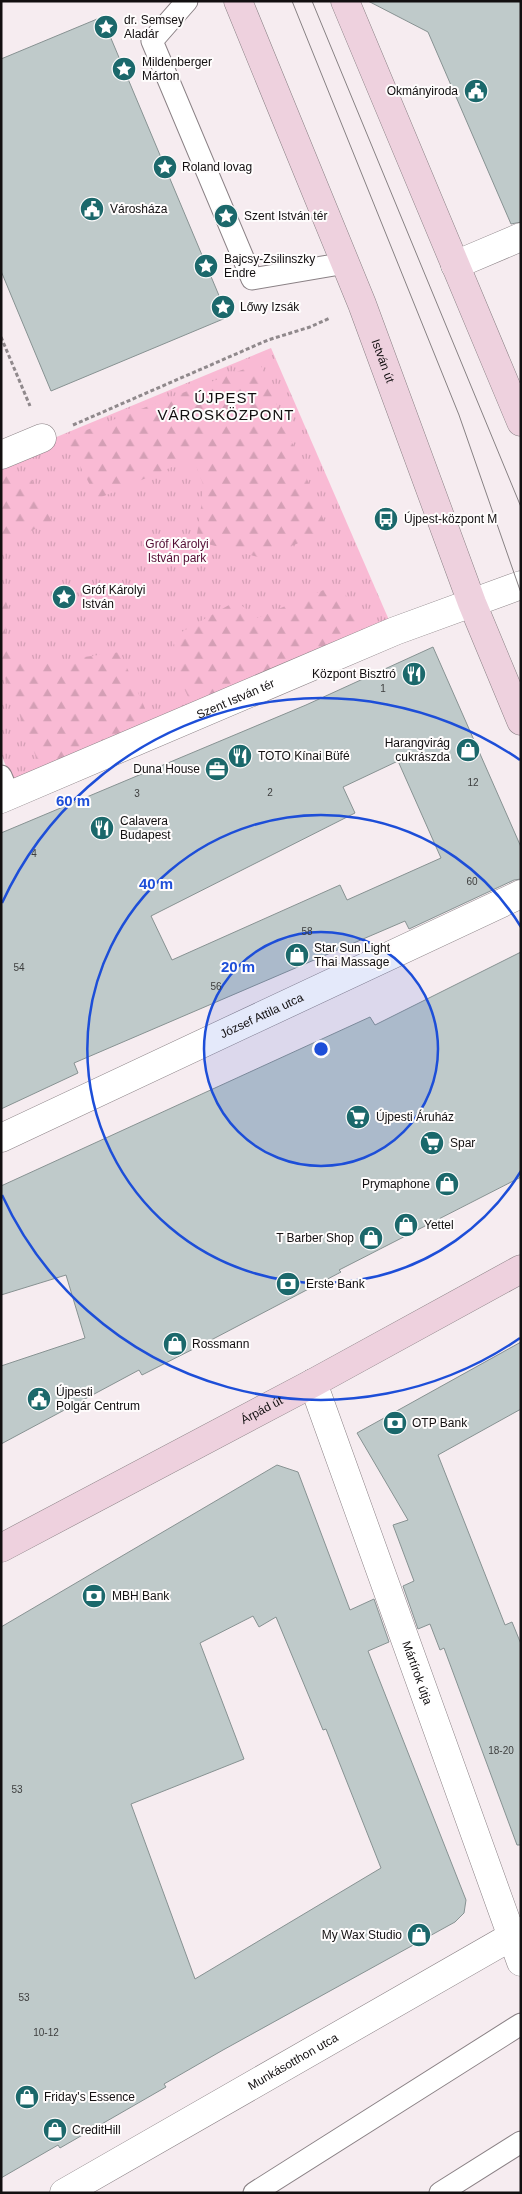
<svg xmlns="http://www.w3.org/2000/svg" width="522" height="2194" viewBox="0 0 522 2194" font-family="Helvetica,sans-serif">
  <defs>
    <pattern id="grass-tufts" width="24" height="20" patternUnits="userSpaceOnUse" patternTransform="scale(1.25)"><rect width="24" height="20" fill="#f9bad4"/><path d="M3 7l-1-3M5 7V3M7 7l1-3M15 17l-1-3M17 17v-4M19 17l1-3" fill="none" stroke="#d49fb5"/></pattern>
    <pattern id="forest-firs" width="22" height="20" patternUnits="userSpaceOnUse" patternTransform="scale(1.25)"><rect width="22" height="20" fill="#f9bad4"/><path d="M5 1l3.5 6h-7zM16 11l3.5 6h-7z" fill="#d49fb5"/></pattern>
  </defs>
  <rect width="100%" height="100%" fill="#f6ecf0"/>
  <path fill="url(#grass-tufts)" d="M 271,348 L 392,627 L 13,783 L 1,754 L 1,460 Z"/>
  <path fill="url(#forest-firs)" d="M 260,363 L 328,531 L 262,558 L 196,541 L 204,487 L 193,458 L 97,499 L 66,438 Z
    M 1,466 L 30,477 L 52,521 L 1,545 Z
    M 340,583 L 364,632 L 193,707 L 180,680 L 173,637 L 236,601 L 257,618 Z
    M 1,589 L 8,607 L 5,631 L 22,662 L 63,660 L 120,652 L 151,722 L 41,770 L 1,667 Z"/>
  <path fill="#bfcaca" stroke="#879292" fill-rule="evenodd" d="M 368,1 L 521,1 L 521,222 L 511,224 L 428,32 Z
    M 102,17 L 228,317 L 51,391 L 1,271 L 1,59 Z
    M 433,647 L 521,847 L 521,879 L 514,880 L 409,929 L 405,921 L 74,1063 L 78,1073 L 1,1109 L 1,833 L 306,705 ZM 398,761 L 441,858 L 347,900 L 340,885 L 172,960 L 151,916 L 355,813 L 343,787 Z
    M 521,952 L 521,1177 L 339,1270 L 341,1272 L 213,1339 L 142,1375 L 139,1370 L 1,1444 L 1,1366 L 85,1338 L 66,1275 L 1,1295 L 1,1186 L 370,1017 L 375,1025 Z
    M 521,1342 L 521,1409 L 438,1455 L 505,1625 L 512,1622 L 521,1644 L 521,1845 L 517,1845 L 444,1648 L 440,1650 L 430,1624 L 418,1629 L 403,1586 L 414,1581 L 393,1525 L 408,1520 L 357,1433 Z
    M 277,1465 L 298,1472 L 350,1610 L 374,1599 L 389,1642 L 368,1651 L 466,1900 L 464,1913 L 455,1922 L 223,2050 L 164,2084 L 166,2087 L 60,2148 L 58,2145 L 1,2178 L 1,1627 ZM 253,1616 L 259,1627 L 276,1617 L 323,1730 L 326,1729 L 381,1868 L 195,1979 L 131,1804 L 244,1759 L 200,1643 Z"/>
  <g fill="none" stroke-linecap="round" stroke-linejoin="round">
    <g stroke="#8a8185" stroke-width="23">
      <path id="lane" d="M 187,1 L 152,41 L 252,279 L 346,263
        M 1,776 L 9,795
        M 254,2193 L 521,2024
        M 440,2193 L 521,2142"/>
    </g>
    <g stroke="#8a8185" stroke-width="29">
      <g id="street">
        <path d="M 455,265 L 521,237"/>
        <path d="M 1,455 L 42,438"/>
        <path id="s1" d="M 1,799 L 395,631 L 521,585"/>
        <path id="s2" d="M 1,1138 L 521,894"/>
        <path id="s3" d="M 313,1383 L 521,1962"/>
        <path id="s4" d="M 64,2193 L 521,1931"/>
      </g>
    </g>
    <g stroke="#8a8185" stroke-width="29">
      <g id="secondary">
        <path id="s5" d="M 238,1 L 362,304 L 472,603 L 521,721"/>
        <path d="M 345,1 L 521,422"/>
        <path id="s6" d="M 1,1548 L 313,1383 L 521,1269"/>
      </g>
    </g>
    <path stroke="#90898c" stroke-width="3" stroke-dasharray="4 2.5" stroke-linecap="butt" d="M 1,337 L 30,406
      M 73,425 L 268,340 L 310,327 L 330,318"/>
    <use href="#lane" stroke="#fff" stroke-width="21"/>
    <use href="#street" stroke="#fff" stroke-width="28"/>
    <use href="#secondary" stroke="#eed1de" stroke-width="28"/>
    <path stroke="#878183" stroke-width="1" d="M 292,1 L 459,415 L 521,593
      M 312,1 L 521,507"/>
  </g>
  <circle cx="321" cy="1049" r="117" fill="#1d4ed8" fill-opacity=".12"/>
  <g fill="none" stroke="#1d4ed8" stroke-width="2.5">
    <circle cx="321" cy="1049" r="117"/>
    <path d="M521 1171A234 234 0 1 1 521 927"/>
    <path d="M520 1338A351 351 0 0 1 2 1195M2 903A351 351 0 0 1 520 760"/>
  </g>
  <defs>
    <g id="sight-disc" transform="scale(1.25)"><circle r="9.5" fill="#1b686b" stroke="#fefcfc"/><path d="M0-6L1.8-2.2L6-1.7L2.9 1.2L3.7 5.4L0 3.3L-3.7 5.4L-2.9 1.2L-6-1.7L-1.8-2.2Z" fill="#fff"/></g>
    <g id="civic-disc" transform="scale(1.25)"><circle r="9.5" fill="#1b686b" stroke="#fefcfc"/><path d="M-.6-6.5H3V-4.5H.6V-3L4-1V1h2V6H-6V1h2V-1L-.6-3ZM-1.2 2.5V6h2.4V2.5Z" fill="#fff"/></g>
    <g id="bus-disc" transform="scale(1.25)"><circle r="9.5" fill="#1b686b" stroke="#fefcfc"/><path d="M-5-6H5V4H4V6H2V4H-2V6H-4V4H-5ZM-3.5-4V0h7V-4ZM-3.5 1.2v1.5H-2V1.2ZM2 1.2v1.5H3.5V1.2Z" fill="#fff"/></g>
    <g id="restaurant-disc" transform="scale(1.25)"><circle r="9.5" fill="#1b686b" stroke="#fefcfc"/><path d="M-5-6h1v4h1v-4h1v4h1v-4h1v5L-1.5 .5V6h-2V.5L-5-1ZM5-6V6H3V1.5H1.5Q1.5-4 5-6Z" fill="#fff"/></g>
    <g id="shop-disc" transform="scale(1.25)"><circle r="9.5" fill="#1b686b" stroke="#fefcfc"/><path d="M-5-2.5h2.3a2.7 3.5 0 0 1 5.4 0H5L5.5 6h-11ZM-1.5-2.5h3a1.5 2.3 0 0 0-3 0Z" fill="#fff"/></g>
    <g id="office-disc" transform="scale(1.25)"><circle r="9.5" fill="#1b686b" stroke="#fefcfc"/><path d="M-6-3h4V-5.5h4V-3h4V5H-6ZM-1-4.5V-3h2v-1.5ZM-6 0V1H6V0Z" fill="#fff"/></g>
    <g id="supermarket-disc" transform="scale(1.25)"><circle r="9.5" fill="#1b686b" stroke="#fefcfc"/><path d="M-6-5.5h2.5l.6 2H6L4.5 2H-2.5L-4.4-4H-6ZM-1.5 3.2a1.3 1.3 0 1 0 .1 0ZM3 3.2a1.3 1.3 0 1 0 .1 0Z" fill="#fff"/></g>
    <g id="bank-disc" transform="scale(1.25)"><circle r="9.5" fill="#1b686b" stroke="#fefcfc"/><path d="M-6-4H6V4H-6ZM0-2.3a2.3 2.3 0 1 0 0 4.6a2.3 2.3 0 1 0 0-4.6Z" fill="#fff"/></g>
  </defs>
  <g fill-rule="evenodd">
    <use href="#sight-disc" x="106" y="27"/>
    <use href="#sight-disc" x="124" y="69"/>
    <use href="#civic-disc" x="476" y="91"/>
    <use href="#sight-disc" x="165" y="167"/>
    <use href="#civic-disc" x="92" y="209"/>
    <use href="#sight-disc" x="226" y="216"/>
    <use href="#sight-disc" x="206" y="266"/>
    <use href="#sight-disc" x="223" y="307"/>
    <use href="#bus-disc" x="386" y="519"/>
    <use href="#sight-disc" x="64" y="597"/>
    <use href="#restaurant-disc" x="414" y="674"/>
    <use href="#shop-disc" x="468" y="750"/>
    <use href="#restaurant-disc" x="240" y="756"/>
    <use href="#office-disc" x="217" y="769"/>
    <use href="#restaurant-disc" x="102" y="828"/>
    <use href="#shop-disc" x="297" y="955"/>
    <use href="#supermarket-disc" x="358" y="1117"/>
    <use href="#supermarket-disc" x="432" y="1143"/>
    <use href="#shop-disc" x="447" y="1184"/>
    <use href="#shop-disc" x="406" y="1225"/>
    <use href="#shop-disc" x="371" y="1238"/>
    <use href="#bank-disc" x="288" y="1284"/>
    <use href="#shop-disc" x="175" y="1344"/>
    <use href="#civic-disc" x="39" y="1399"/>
    <use href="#bank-disc" x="395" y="1423"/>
    <use href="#bank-disc" x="94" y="1596"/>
    <use href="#shop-disc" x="419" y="1935"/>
    <use href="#shop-disc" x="27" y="2097"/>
    <use href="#shop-disc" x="55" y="2130"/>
  </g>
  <g text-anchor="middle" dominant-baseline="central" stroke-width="4" stroke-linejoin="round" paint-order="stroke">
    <g font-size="10" fill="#3d3e3e">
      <text x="383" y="688">1</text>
      <text x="473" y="782">12</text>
      <text x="270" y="792">2</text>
      <text x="137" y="793">3</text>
      <text x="34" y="853">4</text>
      <text x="472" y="881">60</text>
      <text x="307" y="931">58</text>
      <text x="19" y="967">54</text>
      <text x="216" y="986">56</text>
      <text x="501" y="1750">18-20</text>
      <text x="17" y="1789">53</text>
      <text x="24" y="1997">53</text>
      <text x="46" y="2032">10-12</text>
    </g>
    <g font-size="12" fill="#120f10" stroke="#fefcfc" text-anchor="start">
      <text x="124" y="20">dr. Semsey<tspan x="124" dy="14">Aladár</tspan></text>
      <text x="142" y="62">Mildenberger<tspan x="142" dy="14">Márton</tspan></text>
      <text x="458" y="91" text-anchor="end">Okmányiroda</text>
      <text x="182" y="167">Roland lovag</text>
      <text x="110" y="209">Városháza</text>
      <text x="244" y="216">Szent István tér</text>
      <text x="224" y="259">Bajcsy-Zsilinszky<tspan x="224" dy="14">Endre</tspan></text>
      <text x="240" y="307">Lőwy Izsák</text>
      <text x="404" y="519">Újpest-központ M</text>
      <text x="82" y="590">Gróf Károlyi<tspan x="82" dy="14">István</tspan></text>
      <text x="396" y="674" text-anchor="end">Központ Bisztró</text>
      <text x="450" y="743" text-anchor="end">Harangvirág<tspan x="450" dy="14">cukrászda</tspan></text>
      <text x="258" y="756">TOTO Kínai Büfé</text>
      <text x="200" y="769" text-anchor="end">Duna House</text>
      <text x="120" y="821">Calavera<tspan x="120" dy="14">Budapest</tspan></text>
      <text x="314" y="948">Star Sun Light<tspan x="314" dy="14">Thai Massage</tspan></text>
      <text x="376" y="1117">Újpesti Áruház</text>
      <text x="450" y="1143">Spar</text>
      <text x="430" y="1184" text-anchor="end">Prymaphone</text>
      <text x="424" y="1225">Yettel</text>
      <text x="354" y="1238" text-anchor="end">T Barber Shop</text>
      <text x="306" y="1284">Erste Bank</text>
      <text x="192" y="1344">Rossmann</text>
      <text x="56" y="1392">Újpesti<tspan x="56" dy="14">Polgár Centrum</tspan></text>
      <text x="412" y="1423">OTP Bank</text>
      <text x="112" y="1596">MBH Bank</text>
      <text x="402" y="1935" text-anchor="end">My Wax Studio</text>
      <text x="44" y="2097">Friday's Essence</text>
      <text x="72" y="2130">CreditHill</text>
    </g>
    <g font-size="12" fill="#120f10" stroke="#fefcfc">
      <text stroke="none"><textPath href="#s5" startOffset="388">István út</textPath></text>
      <text stroke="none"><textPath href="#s1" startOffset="255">Szent István tér</textPath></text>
      <text stroke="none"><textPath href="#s2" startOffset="288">József Attila utca</textPath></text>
      <text stroke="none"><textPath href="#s6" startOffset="295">Árpád út</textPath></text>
      <text stroke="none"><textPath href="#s3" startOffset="308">Mártírok útja</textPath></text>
      <text stroke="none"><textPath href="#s4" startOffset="264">Munkásotthon utca</textPath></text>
    </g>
    <g font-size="12" fill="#530c33" stroke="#fefcfc">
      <text x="177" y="544">Gróf Károlyi<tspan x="177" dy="14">István park</tspan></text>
    </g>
    <g font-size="15" letter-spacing="1" fill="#120f10" stroke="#fefcfc">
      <text x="226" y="397">ÚJPEST<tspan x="226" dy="17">VÁROSKÖZPONT</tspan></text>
    </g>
  </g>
  <circle cx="321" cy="1049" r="8" fill="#1d4ed8" stroke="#fefcfc" stroke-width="2.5"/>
  <g font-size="15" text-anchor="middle" font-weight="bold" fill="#1d4ed8" stroke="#fefcfc" stroke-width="4" stroke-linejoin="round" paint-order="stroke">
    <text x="73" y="806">60 m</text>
    <text x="156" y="889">40 m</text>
    <text x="238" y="972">20 m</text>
  </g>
  <rect width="522" height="2194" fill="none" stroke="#120f10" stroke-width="5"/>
</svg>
